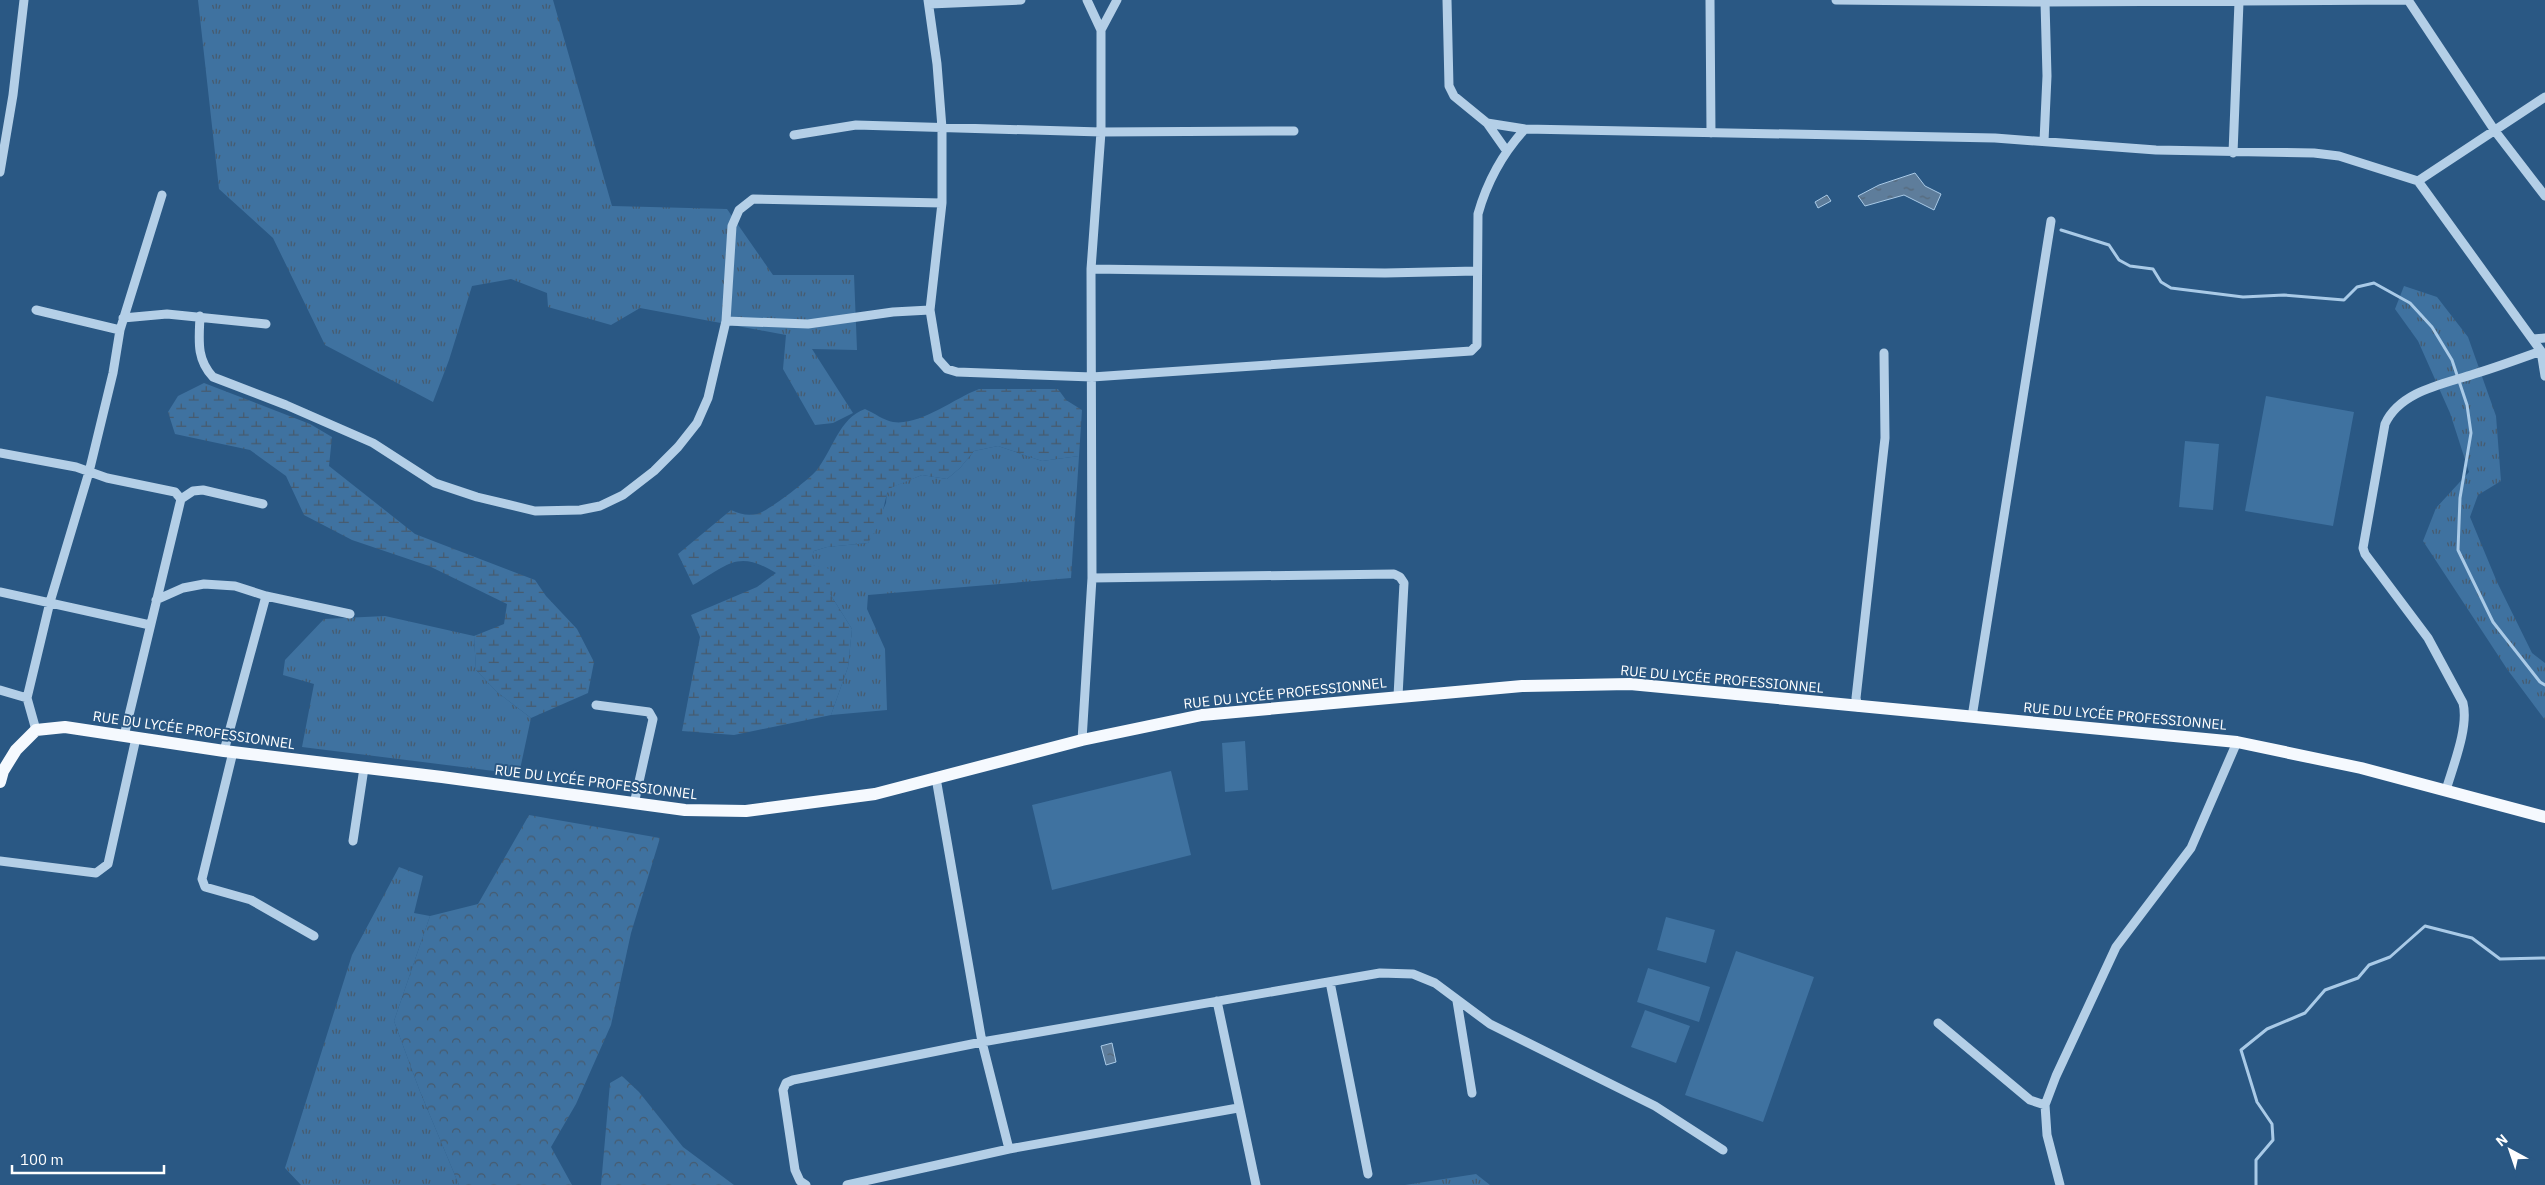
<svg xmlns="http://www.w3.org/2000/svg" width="2545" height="1185" viewBox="0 0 2545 1185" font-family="'IBM Plex Sans',sans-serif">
  <defs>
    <pattern id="grass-tufts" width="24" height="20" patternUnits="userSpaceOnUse" patternTransform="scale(1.25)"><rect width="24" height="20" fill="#3f72a0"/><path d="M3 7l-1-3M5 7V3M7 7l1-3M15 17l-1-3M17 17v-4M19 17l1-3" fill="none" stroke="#475b6e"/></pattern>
    <pattern id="forest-crowns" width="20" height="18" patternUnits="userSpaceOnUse" patternTransform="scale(1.25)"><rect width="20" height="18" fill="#3f72a0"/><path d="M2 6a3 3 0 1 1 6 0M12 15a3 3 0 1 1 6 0" fill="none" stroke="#475b6e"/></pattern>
    <pattern id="wetland-marsh" width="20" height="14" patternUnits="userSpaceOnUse" patternTransform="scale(1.25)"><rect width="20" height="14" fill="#3f72a0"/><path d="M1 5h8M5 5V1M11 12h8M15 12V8" fill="none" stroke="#475b6e"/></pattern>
    <pattern id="water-ripples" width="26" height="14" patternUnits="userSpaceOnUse" patternTransform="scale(1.25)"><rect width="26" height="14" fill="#5e7d9b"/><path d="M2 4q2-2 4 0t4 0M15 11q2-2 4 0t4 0" fill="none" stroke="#566777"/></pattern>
  </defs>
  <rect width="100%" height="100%" fill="#2a5884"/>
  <path fill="url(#grass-tufts)" d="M 198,0 L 553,0 L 612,206 L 727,209 L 773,275 L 854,275 L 857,350 L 812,349 L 853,413 L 833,423 L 815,425 L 783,369 L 786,335 L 640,308 L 611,325 L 548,307 L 547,293 L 511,279 L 472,286 L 449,360 L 433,402 L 325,345 L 273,238 L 219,189 Z
    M 2404,286 L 2437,297 L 2468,337 L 2496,416 L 2501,481 L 2478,495 L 2470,517 L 2497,582 L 2532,653 L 2545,663 L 2545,720 L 2507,669 L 2423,541 L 2436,508 L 2469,472 L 2450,413 L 2418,341 L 2395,309 Z
    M 998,446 L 1042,461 L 1079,456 L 1071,578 L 868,595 L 867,609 L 885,649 L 887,710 L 831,715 L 848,667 L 852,629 L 830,594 L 830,570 L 808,564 L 814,551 L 827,547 L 868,543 L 886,503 L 887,489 L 922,475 L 947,479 L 960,468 L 974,451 Z
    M 385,616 L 474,636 L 476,670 L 497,692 L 531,718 L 519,774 L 302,747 L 314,684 L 283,675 L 285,660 L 324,619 Z
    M 399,867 L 423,876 L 414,913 L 430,916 L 394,1021 L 419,1089 L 459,1185 L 301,1185 L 285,1168 L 352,955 Z
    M 1476,1174 L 1490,1185 L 1405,1185 Z"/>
  <path fill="url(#forest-crowns)" d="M 529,815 L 660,838 L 631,933 L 611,1025 L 576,1104 L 551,1147 L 572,1185 L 459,1185 L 419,1089 L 394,1021 L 430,916 L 478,904 Z
    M 622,1076 L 639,1092 L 683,1147 L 734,1185 L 601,1185 L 610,1083 Z"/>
  <path fill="url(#wetland-marsh)" d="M 204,383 L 310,424 L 332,437 L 329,466 L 415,534 L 535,580 L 546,596 L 577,629 L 594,662 L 588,693 L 531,718 L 497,692 L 476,670 L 474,636 L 504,624 L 507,604 L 429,566 L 352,540 L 304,515 L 286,476 L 250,450 L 175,434 L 168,412 L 178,396 Z
    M 979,389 L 1058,389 L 1066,400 L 1082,410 L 1079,456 L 1042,461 L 998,446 L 974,451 L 960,468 L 947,479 L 922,475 L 888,489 L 880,523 L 868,543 L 827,547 L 814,551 L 809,564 L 830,569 L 830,594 L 852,629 L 848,667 L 831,715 L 734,735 L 682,731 L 700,637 L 691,615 L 757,587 L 776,573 C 737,549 728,565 693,585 L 678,554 L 731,510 C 740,514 747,516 757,514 C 769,511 808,480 816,471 C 833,450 839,418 865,409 C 874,413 885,421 893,422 C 920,426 953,399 979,389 Z"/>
  <path fill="#3f72a0" d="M 2266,396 L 2354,412 L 2333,526 L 2245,511 Z
    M 2185,441 L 2219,444 L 2213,510 L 2179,507 Z
    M 1245,741 L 1248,790 L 1225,792 L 1222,743 Z
    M 1171,771 L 1191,855 L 1052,890 L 1032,805 Z
    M 1666,917 L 1715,930 L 1706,963 L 1657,950 Z
    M 1736,951 L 1814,977 L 1763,1122 L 1685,1095 Z
    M 1648,968 L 1710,987 L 1699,1022 L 1637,1002 Z
    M 1645,1010 L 1690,1026 L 1676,1063 L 1631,1047 Z"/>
  <path fill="url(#water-ripples)" stroke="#a9cae7" d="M 1915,173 L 1925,186 L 1941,194 L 1934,210 L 1904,195 L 1865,206 L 1858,196 L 1879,185 Z
    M 1827,195 L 1831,201 L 1818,208 L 1815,202 Z
    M 1112,1043 L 1116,1062 L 1106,1065 L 1101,1046 Z"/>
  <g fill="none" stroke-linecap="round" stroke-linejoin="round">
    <path stroke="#a9cae7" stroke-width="3" d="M 2061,230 L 2109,245 L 2119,260 L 2130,266 L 2153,269 L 2161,282 L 2171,288 L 2243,297 L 2284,295 L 2344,300 L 2357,287 L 2374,283 L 2410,303 L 2432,327 L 2452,360 L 2467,405 L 2471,433 L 2460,498 L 2458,550 L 2493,622 L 2540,682 L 2545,685
      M 2256,1185 L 2256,1160 L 2273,1140 L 2272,1124 L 2257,1102 L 2241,1050 L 2267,1029 L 2305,1013 L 2325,990 L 2358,978 L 2369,965 L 2390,957 L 2425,926 L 2472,938 L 2500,959 L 2545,958"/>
    <path stroke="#b4cfe7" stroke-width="9" d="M 928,0 L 937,64 L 942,128 L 942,203 L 930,310 L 938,359 L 947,369 L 957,372 L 1092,377 L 1471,351 L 1477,345 L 1478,214 C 1487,182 1503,153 1525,129
      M 1447,0 L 1449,86 L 1454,96 L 1487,123 L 1525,129 L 1995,138 L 2156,150 L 2314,153 L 2339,156 L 2418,181 L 2541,351 L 2545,376
      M 1710,0 L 1711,133
      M 1836,0 L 2045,2 L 2408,0 L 2495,131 L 2545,196
      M 930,4 L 1021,0
      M 1101,30 L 1117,0
      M 1487,123 L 1506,150
      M 794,135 L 856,125 L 1101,132 L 1294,131
      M 2044,141 L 2047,76 L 2045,2
      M 2233,153 L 2239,2
      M 0,172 L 13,95 L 24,0
      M 2418,181 L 2545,97
      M 1091,269 L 1385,273 L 1477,271
      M 36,310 L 120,330
      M 200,316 C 199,340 196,359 213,377 L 286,405 L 373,443 L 435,483 L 477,497 L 535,511 L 580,510 L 600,506 L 623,495 L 654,471 L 678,447 L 697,423 L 708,398 L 726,321 L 808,324 L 893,312 L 930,310
      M 123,318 L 167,314 L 266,324
      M 726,321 L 732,226 L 739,210 L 753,199 L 942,203
      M 2533,339 L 2545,338
      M 0,453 L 76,467 L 107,478 L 175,492 L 181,499 L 124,736
      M 181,499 L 193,491 L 203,490 L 263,504
      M 1092,578 L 1394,574 L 1400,577 L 1404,583 L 1398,696
      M 0,592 L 150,625
      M 156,600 L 183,588 L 204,584 L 235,586 L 266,596 L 350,614
      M 0,690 L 27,698
      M 596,705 L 649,712 L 653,719 L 634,804
      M 1858,707 L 1856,698 L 1885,438 L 1884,353
      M 1972,717 L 2051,221
      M 36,730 L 27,698 L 50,602 L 89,472 L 113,373 L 120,330 L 162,195
      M 1082,740 L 1092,578 L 1091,269 L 1101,132 L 1101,30 L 1087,0
      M 224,751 L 266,596
      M 233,752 L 202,879 L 205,887 L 251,900 L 314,936
      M 936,778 L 982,1042 L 1009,1149
      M 2446,790 C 2453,766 2469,727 2463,703 L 2428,638 L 2365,554 L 2363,548 L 2385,424 C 2400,391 2444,384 2474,374 C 2497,367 2519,359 2541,351
      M 353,841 L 364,768
      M 0,861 L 96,873 L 108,864 L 136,738
      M 1330,982 L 1368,1174
      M 1217,1001 L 1256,1185
      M 1457,1001 L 1472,1093
      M 1938,1023 L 2030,1100 L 2045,1105
      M 806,1185 L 800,1181 L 795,1170 L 783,1090 L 786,1083 L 793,1080 L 982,1042 L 1380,973 L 1413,974 L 1435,983 L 1490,1024 L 1655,1106 L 1723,1150
      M 847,1185 L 1009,1149 L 1238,1108
      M 2060,1185 L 2047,1135 L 2045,1105 L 2056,1076 L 2116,947 L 2191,848 L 2237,742"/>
    <path stroke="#f5f9fe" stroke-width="12" d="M 0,782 L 3,771 L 16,750 L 36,730 L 65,727 L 224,751 L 442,777 L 685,810 L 746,811 L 875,794 L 1082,740 L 1202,715 L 1522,686 L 1630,684 L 2237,742 L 2361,768 L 2545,817"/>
  </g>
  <g text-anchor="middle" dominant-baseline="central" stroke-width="4" stroke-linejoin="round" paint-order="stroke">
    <g font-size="14" fill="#fff" stroke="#2a5884">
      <text transform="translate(1722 679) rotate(5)">RUE DU LYCÉE PROFESSIONNEL</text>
      <text transform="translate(1285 693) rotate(-6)">RUE DU LYCÉE PROFESSIONNEL</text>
      <text transform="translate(2125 716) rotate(5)">RUE DU LYCÉE PROFESSIONNEL</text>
      <text transform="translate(194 730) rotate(8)">RUE DU LYCÉE PROFESSIONNEL</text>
      <text transform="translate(596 782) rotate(7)">RUE DU LYCÉE PROFESSIONNEL</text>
    </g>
  </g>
  <g transform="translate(2510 1150) rotate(320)" stroke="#2a5884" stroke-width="4" paint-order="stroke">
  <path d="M0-4L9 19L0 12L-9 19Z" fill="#ffffff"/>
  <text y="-8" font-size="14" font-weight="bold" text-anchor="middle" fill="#ffffff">N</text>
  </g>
  <path d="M12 1165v8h152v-8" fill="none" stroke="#ffffff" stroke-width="2.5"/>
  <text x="20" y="1165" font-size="15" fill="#ffffff" stroke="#2a5884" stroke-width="4" paint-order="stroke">100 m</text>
</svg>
